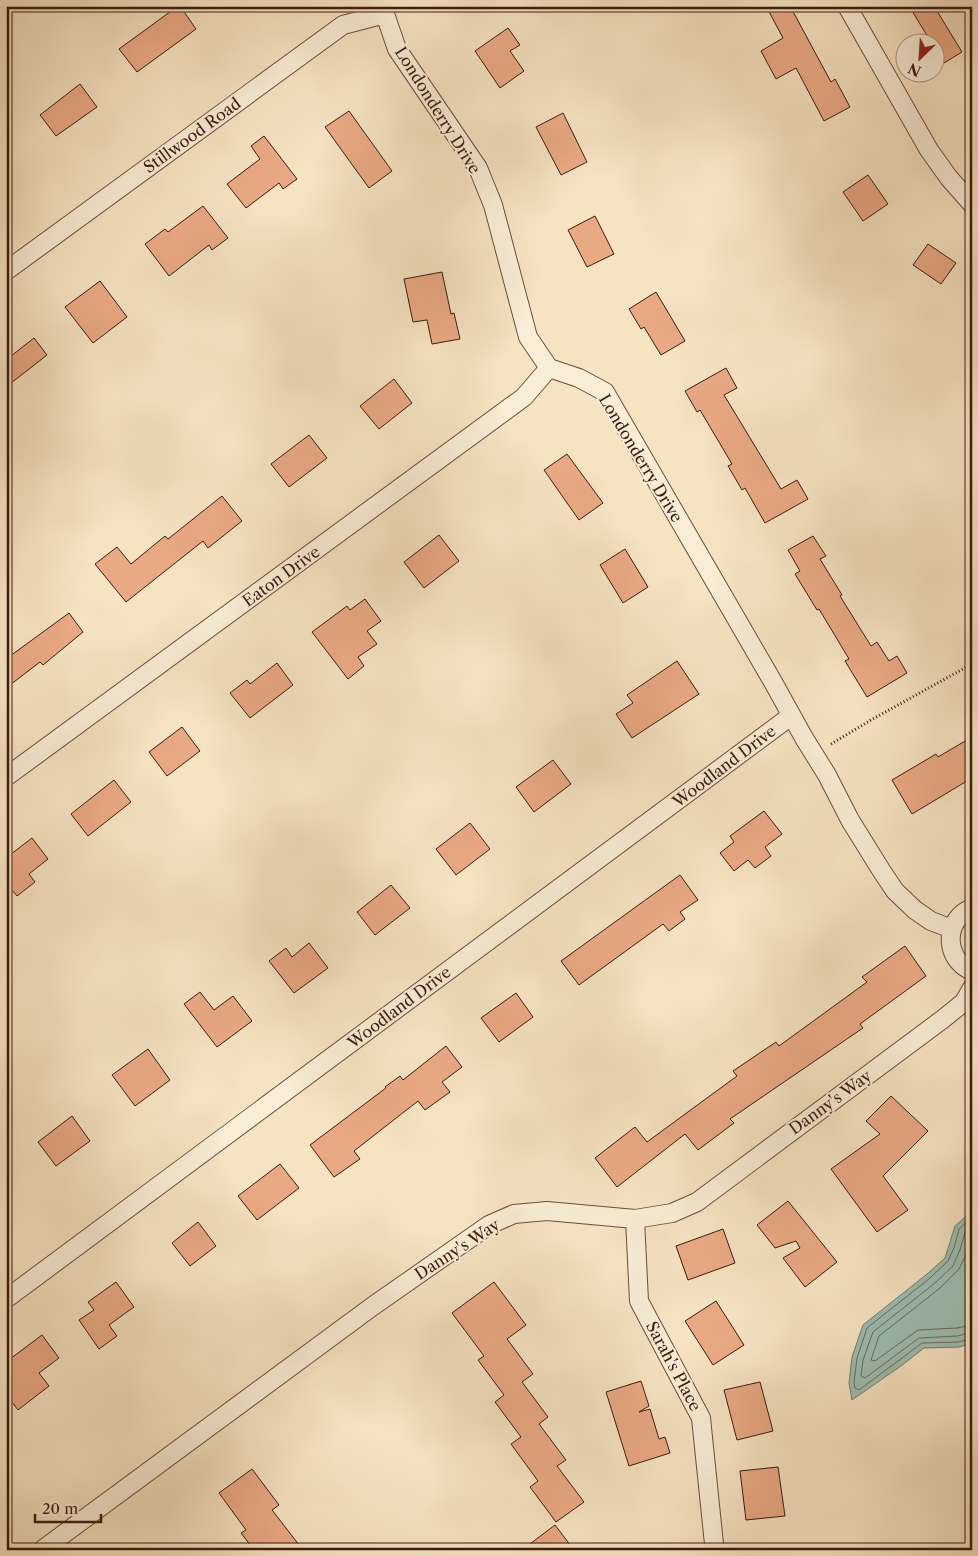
<svg xmlns="http://www.w3.org/2000/svg" width="978" height="1556" viewBox="0 0 978 1556" font-family="'Libre Caslon Text',serif">
  <rect width="100%" height="100%" fill="#f6e3c2"/>
  <filter id="stains"><feTurbulence type="fractalNoise" baseFrequency=".004" numOctaves="4"/><feColorMatrix values="0 0 0 0 .2 0 0 0 0 .09 0 0 0 0 .02 0 0 0 .5 -.17"/></filter>
  <radialGradient id="worn" r=".72"><stop offset=".6" stop-color="#630" stop-opacity="0"/><stop offset="1" stop-color="#630" stop-opacity=".3"/></radialGradient>
  <path fill="#9dbeb0" stroke="#767d6f" d="M 972,1211 L 972,1343 L 960,1347 L 924,1348 L 901,1366 L 852,1400 L 849,1383 L 852,1357 L 863,1325 L 927,1274 L 945,1258 L 955,1226 Z"/>
  <g fill="none" stroke-linecap="round" stroke-linejoin="round">
    <path stroke="#6c6c5f" stroke-width="1" d="M 972,1217 L 959,1229 L 954,1248 L 948,1261 L 930,1278 L 867,1328 L 857,1358 L 854,1383 L 855,1388 L 859,1390 L 922,1343 L 959,1342 L 972,1338
      M 972,1226 L 965,1232 L 960,1250 L 953,1266 L 935,1283 L 873,1332 L 863,1360 L 861,1376 L 865,1378 L 919,1338 L 958,1336 L 972,1332
      M 972,1236 L 967,1253 L 959,1269 L 940,1288 L 879,1336 L 871,1360 L 875,1361 L 918,1330 L 957,1328 L 972,1325"/>
  </g>
  <path fill="#eaa985" stroke="#3b1b0e" d="M 178,6 L 180,6 L 196,29 L 137,72 L 119,49 Z
    M 766,6 L 790,6 L 831,82 L 835,79 L 850,107 L 824,121 L 796,68 L 776,79 L 761,51 L 783,38 Z
    M 909,6 L 934,6 L 962,52 L 944,63 L 936,50 L 936,42 L 931,42 Z
    M 508,28 L 520,45 L 510,51 L 524,71 L 500,88 L 475,51 Z
    M 80,84 L 97,107 L 56,136 L 40,115 Z
    M 349,111 L 392,171 L 369,188 L 325,127 Z
    M 563,113 L 587,162 L 561,175 L 536,127 Z
    M 264,136 L 297,179 L 283,189 L 279,183 L 246,208 L 227,184 L 260,159 L 251,146 Z
    M 868,175 L 888,204 L 863,221 L 843,192 Z
    M 203,206 L 228,238 L 212,250 L 209,245 L 169,276 L 145,244 L 165,229 L 168,232 Z
    M 595,216 L 614,254 L 587,267 L 568,230 Z
    M 928,244 L 956,263 L 941,284 L 913,265 Z
    M 442,272 L 451,314 L 454,313 L 460,339 L 432,344 L 427,320 L 413,322 L 404,279 Z
    M 100,281 L 127,317 L 93,343 L 65,307 Z
    M 656,292 L 685,341 L 661,355 L 644,327 L 641,329 L 629,309 Z
    M 34,338 L 47,355 L 6,387 L 6,360 Z
    M 726,368 L 737,388 L 724,395 L 781,489 L 797,480 L 808,499 L 765,523 L 745,488 L 742,490 L 728,466 L 732,464 L 700,410 L 697,412 L 685,391 Z
    M 394,379 L 412,403 L 379,429 L 360,406 Z
    M 309,435 L 327,458 L 289,487 L 271,464 Z
    M 567,454 L 603,503 L 579,520 L 544,470 Z
    M 222,496 L 242,521 L 208,548 L 203,541 L 126,602 L 95,564 L 117,547 L 131,564 L 165,536 L 168,539 Z
    M 439,535 L 459,561 L 424,588 L 404,562 Z
    M 813,536 L 826,556 L 820,559 L 842,595 L 840,596 L 871,646 L 877,642 L 889,661 L 897,656 L 907,673 L 867,697 L 845,661 L 849,659 L 819,609 L 817,610 L 795,574 L 800,571 L 788,550 Z
    M 625,549 L 648,587 L 623,603 L 600,565 Z
    M 365,599 L 381,621 L 367,631 L 377,644 L 358,657 L 364,666 L 348,679 L 312,632 L 347,606 L 350,610 Z
    M 69,613 L 83,632 L 43,665 L 40,662 L 6,688 L 6,659 Z
    M 677,661 L 699,694 L 632,738 L 616,714 L 633,703 L 627,695 Z
    M 277,663 L 293,685 L 250,718 L 230,693 L 247,680 L 250,684 Z
    M 182,727 L 200,751 L 167,776 L 149,752 Z
    M 972,737 L 972,778 L 912,814 L 892,780 L 936,754 L 938,757 Z
    M 553,760 L 571,784 L 534,812 L 516,787 Z
    M 114,780 L 131,802 L 88,836 L 71,814 Z
    M 764,811 L 782,834 L 765,847 L 771,856 L 755,868 L 748,860 L 734,871 L 720,853 L 734,842 L 730,836 Z
    M 470,823 L 490,849 L 456,875 L 436,849 Z
    M 32,838 L 48,859 L 29,874 L 35,882 L 17,896 L 6,883 L 6,858 Z
    M 680,875 L 698,900 L 680,912 L 685,919 L 669,931 L 663,924 L 579,985 L 561,961 Z
    M 391,885 L 410,908 L 375,935 L 357,912 Z
    M 309,943 L 328,968 L 294,993 L 269,961 L 286,948 L 292,957 Z
    M 905,946 L 926,976 L 860,1024 L 863,1028 L 730,1119 L 734,1123 L 698,1150 L 685,1134 L 617,1187 L 595,1158 L 635,1127 L 647,1142 L 737,1076 L 733,1071 L 776,1042 L 779,1046 L 867,982 L 862,977 Z
    M 200,992 L 214,1010 L 233,996 L 252,1021 L 217,1047 L 184,1004 Z
    M 516,993 L 533,1017 L 499,1042 L 481,1018 Z
    M 446,1046 L 462,1067 L 442,1082 L 450,1092 L 425,1110 L 418,1101 L 354,1151 L 360,1159 L 334,1177 L 310,1145 L 386,1088 L 385,1087 L 400,1076 L 403,1080 Z
    M 148,1049 L 170,1080 L 135,1106 L 112,1075 Z
    M 891,1096 L 928,1131 L 883,1176 L 908,1210 L 877,1232 L 831,1169 L 880,1134 L 866,1121 Z
    M 72,1116 L 90,1141 L 56,1166 L 38,1142 Z
    M 280,1164 L 299,1188 L 257,1220 L 238,1196 Z
    M 788,1201 L 837,1262 L 805,1287 L 783,1258 L 800,1248 L 796,1241 L 775,1248 L 757,1225 Z
    M 198,1222 L 216,1246 L 190,1266 L 172,1243 Z
    M 723,1229 L 735,1263 L 688,1280 L 676,1246 Z
    M 116,1282 L 134,1307 L 109,1325 L 117,1336 L 99,1349 L 79,1320 L 94,1310 L 88,1302 Z
    M 494,1282 L 526,1325 L 507,1339 L 533,1374 L 522,1382 L 548,1417 L 539,1424 L 566,1460 L 557,1466 L 584,1502 L 556,1522 L 530,1487 L 538,1481 L 511,1444 L 521,1437 L 495,1402 L 504,1395 L 478,1360 L 484,1356 L 452,1313 Z
    M 716,1301 L 744,1345 L 713,1365 L 685,1321 Z
    M 42,1335 L 59,1358 L 39,1373 L 49,1386 L 18,1410 L 6,1394 L 6,1362 Z
    M 641,1381 L 649,1406 L 639,1412 L 650,1409 L 659,1439 L 665,1437 L 670,1453 L 629,1466 L 606,1392 Z
    M 760,1382 L 773,1431 L 737,1440 L 724,1390 Z
    M 778,1467 L 785,1516 L 746,1520 L 740,1471 Z
    M 252,1469 L 279,1505 L 272,1510 L 303,1550 L 254,1550 L 241,1533 L 246,1530 L 219,1493 Z
    M 555,1525 L 574,1550 L 522,1550 Z"/>
  <g fill="none" stroke-linecap="round" stroke-linejoin="round">
    <g stroke="#6a4d3b" stroke-width="20">
      <path id="minor" d="M 386,6 L 385,14 L 397,49 L 478,168 L 493,205 L 528,337 L 549,368 L 579,378 L 605,392 L 773,682 L 804,738 L 827,775 L 850,820 L 881,870 L 895,891 L 915,910 L 931,921 L 952,929
        M 847,6 L 929,150 L 949,178 L 972,204
        M 6,271 L 343,25 L 385,14
        M 6,777 L 524,397 L 549,368
        M 972,908 C 967,910 962,913 959,917 C 944,935 950,962 972,971
        M 635,1219 L 639,1301 L 701,1418 L 714,1544
        M 6,1299 L 791,716
        M 42,1550 L 373,1306 L 489,1225 L 514,1214 L 547,1211 L 635,1219 L 672,1213 L 697,1202 L 943,1019 L 964,1002 L 972,988"/>
    </g>
    <path stroke="#3b1b0e" stroke-width="3" stroke-dasharray="1 2.5" stroke-linecap="butt" d="M 831,744 L 871,720 L 972,664"/>
    <use href="#minor" stroke="#f9edd7" stroke-width="18"/>
  </g>
  <g text-anchor="middle" dominant-baseline="central" stroke-width="4" stroke-linejoin="round" paint-order="stroke">
    <g font-size="16" fill="#3b1b0e" stroke="#f9edd7">
      <text transform="translate(438 110) rotate(58)">Londonderry Drive</text>
      <text transform="translate(192 135) rotate(-36)">Stillwood Road</text>
      <text transform="translate(641 458) rotate(59)">Londonderry Drive</text>
      <text transform="translate(281 576) rotate(-36)">Eaton Drive</text>
      <text transform="translate(724 766) rotate(-37)">Woodland Drive</text>
      <text transform="translate(399 1007) rotate(-37)">Woodland Drive</text>
      <text transform="translate(830 1102) rotate(-36)">Danny's Way</text>
      <text transform="translate(457 1249) rotate(-33)">Danny's Way</text>
      <text transform="translate(674 1366) rotate(62)">Sarah's Place</text>
    </g>
  </g>
  <rect width="978" height="1556" fill="none" stroke="#f6e3c2" stroke-width="25"/>
  <rect x="8" y="8" width="963" height="1541" fill="none" stroke="#3b1b0e" stroke-width="2.5"/>
  <rect x="12" y="12" width="953" height="1531" fill="none" stroke="#3b1b0e"/>
  <g transform="translate(920 58) rotate(205)"><circle r="24" fill="#f9edd7" stroke="#ad9987"/>
  <path d="M0-4L9 19L0 12L-9 19Z" fill="#8f2418"/>
  <text y="-8" font-size="14" font-weight="bold" text-anchor="middle" fill="#3b1b0e">N</text>
  </g>
  <path d="M35 1514v8h66v-8" fill="none" stroke="#3b1b0e" stroke-width="2.5"/>
  <text x="42" y="1514" font-size="15" fill="#3b1b0e" stroke="#f9edd7" stroke-width="4" paint-order="stroke">20 m</text>
  <rect width="100%" height="100%" filter="url(#stains)"/>
  <rect width="100%" height="100%" fill="url(#worn)"/>
</svg>
